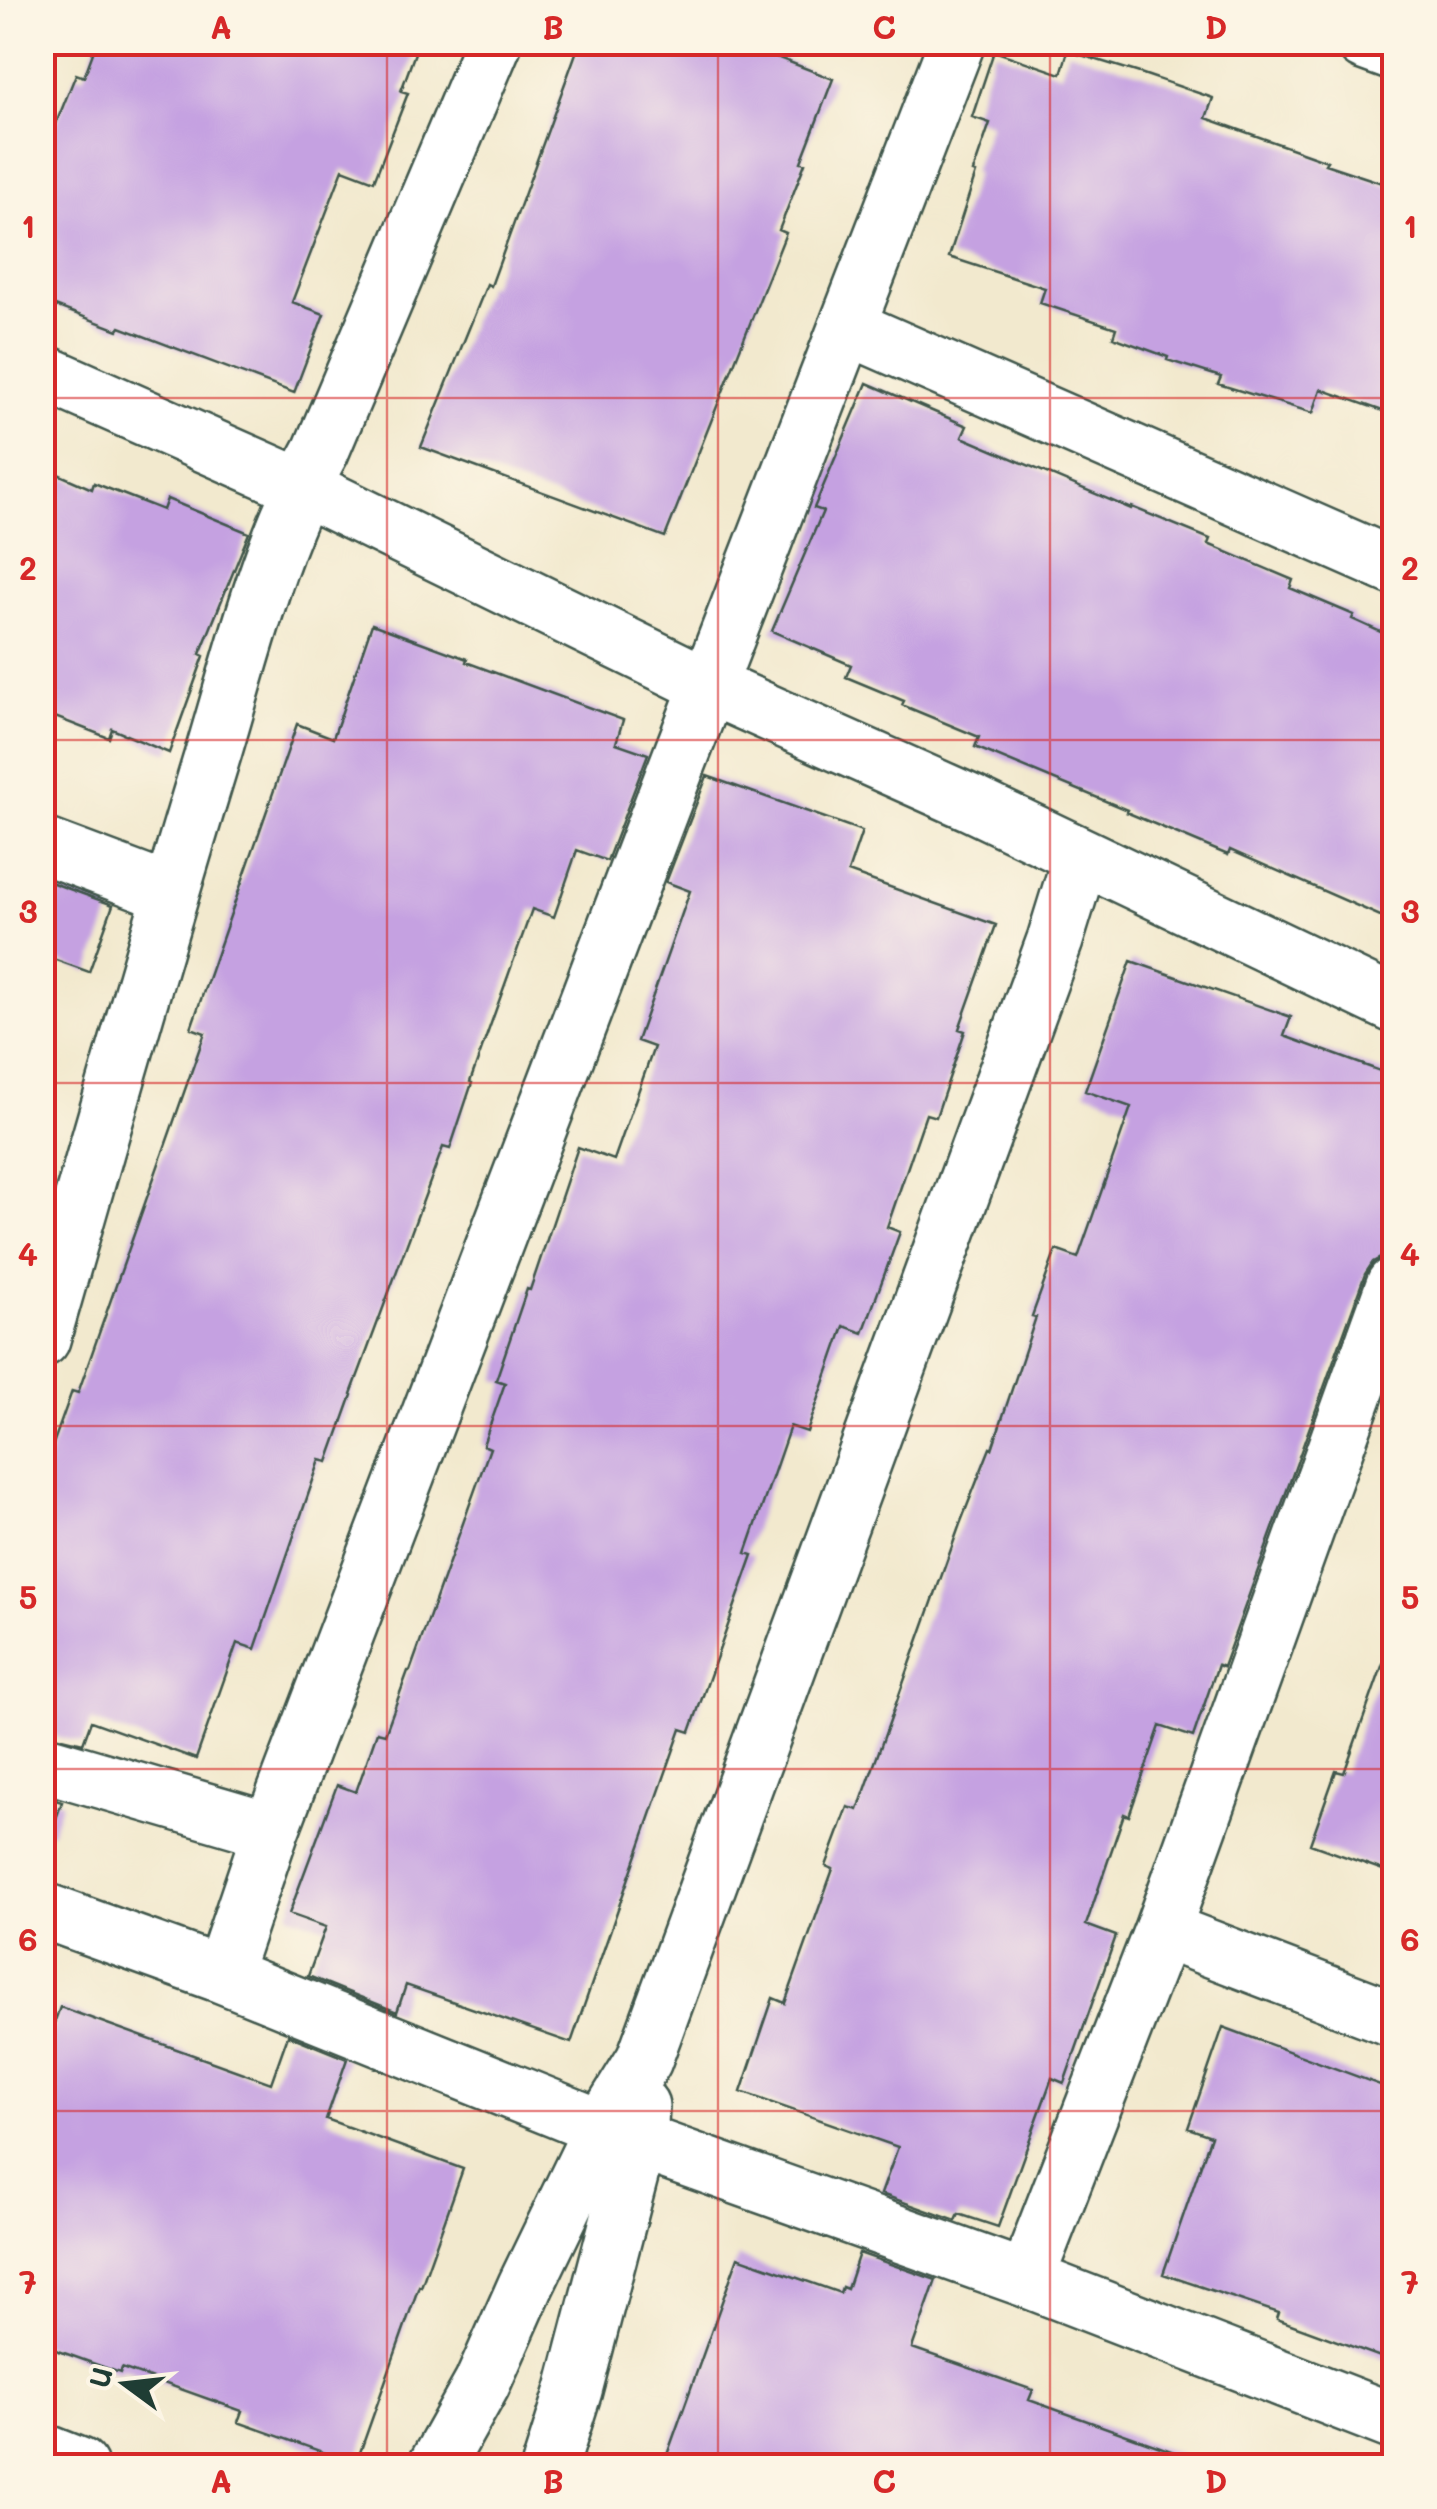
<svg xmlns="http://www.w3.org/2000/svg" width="1437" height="2509" viewBox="0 0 1437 2509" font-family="Mali,sans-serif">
  <rect width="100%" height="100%" fill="#fcf5e5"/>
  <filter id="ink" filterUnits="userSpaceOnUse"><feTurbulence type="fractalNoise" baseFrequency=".01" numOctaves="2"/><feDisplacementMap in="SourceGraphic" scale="20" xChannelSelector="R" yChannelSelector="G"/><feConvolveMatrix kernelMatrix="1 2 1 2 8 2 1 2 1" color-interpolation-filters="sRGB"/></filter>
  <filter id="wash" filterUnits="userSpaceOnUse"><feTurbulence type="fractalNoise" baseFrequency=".0048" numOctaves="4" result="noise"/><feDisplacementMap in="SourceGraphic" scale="40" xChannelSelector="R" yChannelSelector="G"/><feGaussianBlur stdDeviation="2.25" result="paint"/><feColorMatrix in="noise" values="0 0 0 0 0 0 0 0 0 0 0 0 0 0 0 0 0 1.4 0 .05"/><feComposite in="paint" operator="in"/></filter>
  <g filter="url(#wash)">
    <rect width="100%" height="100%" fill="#f2e9ce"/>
    <g id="blocks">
      <path fill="#c5a1e1" d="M 97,42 L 419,42 L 401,91 L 408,93 L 374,181 L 343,169 L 292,302 L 324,314 L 294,393 L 120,327 L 118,330 L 42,301 L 42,158 L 76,74 L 84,77 Z
        M 580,42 L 738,42 L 833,79 L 801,162 L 805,163 L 779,230 L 786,233 L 665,537 L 421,447 L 487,284 L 491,286 Z
        M 994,51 L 1061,74 L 1068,51 L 1143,74 L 1213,98 L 1206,118 L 1327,161 L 1325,164 L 1394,187 L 1394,415 L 1321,389 L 1313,413 L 1218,384 L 1221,377 L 1167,360 L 1168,357 L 1113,337 L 1116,328 L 1040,303 L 1045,288 L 949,257 L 976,173 L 973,172 L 990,123 L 972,117 Z
        M 867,383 L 967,426 L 962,437 L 1131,509 L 1132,507 L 1210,539 L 1208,544 L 1293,580 L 1290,588 L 1354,615 L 1352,619 L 1394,638 L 1394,922 L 1230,850 L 1228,855 L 1126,812 L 1127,810 L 975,747 L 979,737 L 902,705 L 904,701 L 846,677 L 851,665 L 772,631 L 823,511 L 814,508 Z
        M 42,467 L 92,489 L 94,483 L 163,510 L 167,499 L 249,533 L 200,654 L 204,656 L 169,753 L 112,729 L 109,738 L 42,712 Z
        M 372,624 L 467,659 L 466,662 L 623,720 L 616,743 L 648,754 L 607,861 L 577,850 L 554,917 L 532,909 L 470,1082 L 472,1083 L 450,1149 L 443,1147 L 351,1394 L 352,1395 L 328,1462 L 320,1460 L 255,1649 L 237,1643 L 196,1759 L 91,1721 L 83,1743 L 42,1733 L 42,1475 L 72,1391 L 78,1393 L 205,1033 L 191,1028 L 297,724 L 333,738 Z
        M 707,776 L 862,831 L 848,872 L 996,925 L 959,1029 L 965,1031 L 936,1117 L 926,1114 L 887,1227 L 900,1232 L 863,1333 L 844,1326 L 807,1432 L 790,1426 L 746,1553 L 753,1555 L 690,1732 L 681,1729 L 571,2043 L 406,1985 L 397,2012 L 308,1976 L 326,1927 L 289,1914 L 337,1785 L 356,1792 L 377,1732 L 385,1734 L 408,1671 L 410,1671 L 490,1448 L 483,1445 L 505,1383 L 496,1380 L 527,1289 L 530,1290 L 578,1147 L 614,1160 L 654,1047 L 637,1041 L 690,891 L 666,882 Z
        M 42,879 L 113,905 L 89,972 L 42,955 Z
        M 1131,961 L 1291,1017 L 1284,1036 L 1394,1076 L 1394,1230 L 1386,1255 L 1373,1262 L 1365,1274 L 1223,1667 L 1218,1665 L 1193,1737 L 1160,1726 L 1129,1816 L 1124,1814 L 1086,1925 L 1116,1936 L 1064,2083 L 1052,2078 L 998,2227 L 959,2214 L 956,2221 L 881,2194 L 898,2147 L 741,2092 L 773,1998 L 785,2003 L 833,1869 L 826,1866 L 848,1807 L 858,1810 L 960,1524 L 990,1448 L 992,1449 L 1036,1317 L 1032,1316 L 1056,1250 L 1078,1258 L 1131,1107 L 1085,1091 Z
        M 1386,1655 L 1394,1657 L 1394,1874 L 1310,1844 L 1336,1771 L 1344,1773 Z
        M 42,1796 L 62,1802 L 51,1833 L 42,1832 Z
        M 60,2007 L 271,2083 L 288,2035 L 347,2059 L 326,2119 L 463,2169 L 421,2287 L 419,2286 L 356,2464 L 238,2422 L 242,2411 L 122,2368 L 120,2373 L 42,2345 L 42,2056 Z
        M 1223,2027 L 1394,2090 L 1394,2362 L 1277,2319 L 1279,2313 L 1163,2274 L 1211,2136 L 1188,2128 Z
        M 859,2253 L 936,2280 L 912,2348 L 1033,2390 L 1029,2400 L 1191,2458 L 1189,2466 L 663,2466 L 738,2257 L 840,2293 L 842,2287 L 847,2289 Z"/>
    </g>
  </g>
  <g filter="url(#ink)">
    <use href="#blocks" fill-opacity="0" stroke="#3f574b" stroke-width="2.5"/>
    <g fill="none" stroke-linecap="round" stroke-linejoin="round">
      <g stroke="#3f574b" stroke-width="60">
        <path id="minor" d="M 1364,42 L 1394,53
          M 848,327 L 1394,567
          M 42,372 L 302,487 L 709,686 L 971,803 L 1394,1005
          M 42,845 L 170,893
          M 42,1339 C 98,1145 153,950 212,757 C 243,655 268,545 321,451 L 494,42
          M 42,1763 L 271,1830
          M 42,1910 L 222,1975 L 602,2128 L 1026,2279 L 1394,2422
          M 1162,1930 L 1394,2019
          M 222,1975 L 271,1830 L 672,779 L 957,42
          M 1026,2279 L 1162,1930 L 1394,1285
          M 42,2451 L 80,2466
          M 436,2466 L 482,2384 L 526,2285 L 602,2128 L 644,2060 L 1055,940 L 1081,856
          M 550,2466 L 574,2390 L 639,2141 L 641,2106"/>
      </g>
      <use href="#minor" stroke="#fff" stroke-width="55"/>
    </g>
  </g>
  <path fill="none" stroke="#d62828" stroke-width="2.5" stroke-opacity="0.55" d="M 387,42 L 387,2466M 718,42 L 718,2466M 1050,42 L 1050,2466M 42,398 L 1394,398M 42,740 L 1394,740M 42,1083 L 1394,1083M 42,1426 L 1394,1426M 42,1769 L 1394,1769M 42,2111 L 1394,2111"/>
  <rect width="1437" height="2509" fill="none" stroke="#fcf5e5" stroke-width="110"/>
  <g transform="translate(125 2384) rotate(285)" stroke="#fcf5e5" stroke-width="8" paint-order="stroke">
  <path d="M0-8L18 38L0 25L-18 38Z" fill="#1f3d34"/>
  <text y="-15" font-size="28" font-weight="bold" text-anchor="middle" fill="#1f3d34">U</text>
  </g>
  <rect x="55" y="55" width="1327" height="2399" fill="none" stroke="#d62828" stroke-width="4"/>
  <g font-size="32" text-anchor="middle" font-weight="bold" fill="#d62828">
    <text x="221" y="39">A</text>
    <text x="553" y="39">B</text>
    <text x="884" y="39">C</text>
    <text x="1216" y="39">D</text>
    <text x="28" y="238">1</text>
    <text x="1410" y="238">1</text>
    <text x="28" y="580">2</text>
    <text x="1410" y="580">2</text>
    <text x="28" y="923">3</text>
    <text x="1410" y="923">3</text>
    <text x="28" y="1266">4</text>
    <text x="1410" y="1266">4</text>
    <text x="28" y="1609">5</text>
    <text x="1410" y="1609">5</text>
    <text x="28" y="1951">6</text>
    <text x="1410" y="1951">6</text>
    <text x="28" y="2294">7</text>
    <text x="1410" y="2294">7</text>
    <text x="221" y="2493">A</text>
    <text x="553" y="2493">B</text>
    <text x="884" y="2493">C</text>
    <text x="1216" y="2493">D</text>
  </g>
</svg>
